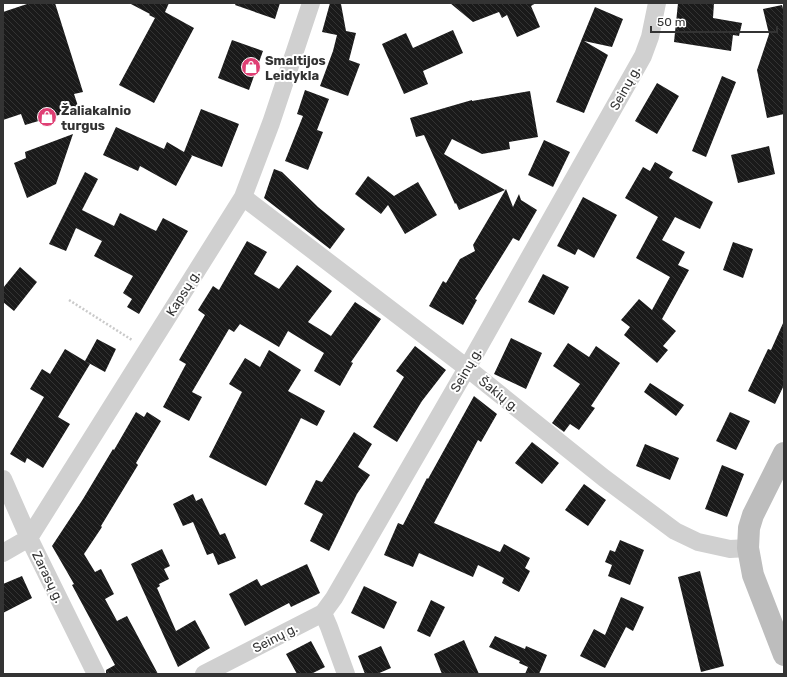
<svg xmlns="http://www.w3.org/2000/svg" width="787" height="677" viewBox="0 0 787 677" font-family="Rubik,sans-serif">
  <defs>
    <pattern id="building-back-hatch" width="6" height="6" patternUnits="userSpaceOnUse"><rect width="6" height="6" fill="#1a1a1a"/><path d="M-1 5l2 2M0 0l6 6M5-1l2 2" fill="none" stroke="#333"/></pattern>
  </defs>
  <rect width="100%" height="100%" fill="#fff"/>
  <path fill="url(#building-back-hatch)" d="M 30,3 L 55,3 L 83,92 L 74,94 L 79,109 L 25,125 L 21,114 L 3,120 L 3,12 Z
    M 129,3 L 169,3 L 165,12 L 194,28 L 154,103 L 119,85 L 155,18 L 149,15 L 150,14 Z
    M 236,3 L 280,3 L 275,19 L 235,5 Z
    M 330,3 L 341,4 L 346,31 L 356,33 L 349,60 L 360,64 L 348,96 L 320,86 L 333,51 L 337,35 L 322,32 Z
    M 450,3 L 536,3 L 531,6 L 540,27 L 517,37 L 507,15 L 502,18 L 499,12 L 473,22 Z
    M 678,3 L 714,3 L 713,18 L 742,23 L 739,36 L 733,35 L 731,51 L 674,42 Z
    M 782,5 L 784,12 L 784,114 L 767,118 L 757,70 L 769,34 L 763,9 Z
    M 595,7 L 623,19 L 612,47 L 584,41 L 608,55 L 584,113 L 556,102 Z
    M 453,30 L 463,53 L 423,71 L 428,84 L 404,94 L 382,44 L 406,33 L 413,48 Z
    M 232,40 L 263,51 L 249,90 L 218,78 Z
    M 722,76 L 736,82 L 706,157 L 692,151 Z
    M 657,83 L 679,96 L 657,134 L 635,121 Z
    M 305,90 L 329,99 L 317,130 L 323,132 L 308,170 L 285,161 L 303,116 L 297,114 Z
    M 530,91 L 538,137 L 509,142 L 510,149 L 482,154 L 452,139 L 444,154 L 505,190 L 459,210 L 456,203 L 455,204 L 424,135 L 416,137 L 410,118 L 472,100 L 472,101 Z
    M 201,109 L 239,124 L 222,167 L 191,155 L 192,156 L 176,186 L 140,166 L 138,171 L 103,155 L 116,127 L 164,149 L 167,142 L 184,152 Z
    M 73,134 L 56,184 L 27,198 L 14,163 L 26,158 L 25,152 Z
    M 544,140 L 570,152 L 553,187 L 528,175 Z
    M 769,146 L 775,174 L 738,183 L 731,155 Z
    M 655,162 L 673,172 L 669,178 L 713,202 L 700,229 L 675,217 L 662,240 L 685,252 L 678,265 L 689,270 L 662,319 L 676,331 L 663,346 L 668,350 L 657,363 L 624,335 L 630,327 L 621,320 L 639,299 L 652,310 L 670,277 L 636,258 L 658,217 L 625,198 L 643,167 L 650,171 Z
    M 274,169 L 282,172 L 318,207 L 345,229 L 330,249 L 264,198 Z
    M 85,172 L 98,179 L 82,210 L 114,226 L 120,213 L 156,231 L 163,218 L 188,231 L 139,314 L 127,307 L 132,299 L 123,293 L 133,276 L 94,256 L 102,241 L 76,228 L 66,251 L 49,244 Z
    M 368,176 L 394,196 L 418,182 L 437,215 L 405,234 L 388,205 L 381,214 L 355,194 Z
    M 506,189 L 513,207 L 519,194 L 521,200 L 537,210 L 519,241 L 513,238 L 475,299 L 477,300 L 463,325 L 429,306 L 443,281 L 446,283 L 460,259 L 475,251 L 473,245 Z
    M 583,197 L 617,215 L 594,258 L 578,249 L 575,255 L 557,246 Z
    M 247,241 L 267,252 L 254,274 L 279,289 L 297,265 L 332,291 L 308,322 L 331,336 L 355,302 L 381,319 L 351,362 L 353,363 L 340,386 L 314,371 L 324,353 L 288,331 L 279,347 L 240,324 L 234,332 L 229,329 L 192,392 L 202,397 L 189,421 L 163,407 L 186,364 L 179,360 L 205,315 L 198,310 L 213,286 L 219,290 Z
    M 733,242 L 753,249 L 743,278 L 723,270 Z
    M 20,267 L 37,282 L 14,311 L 3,302 L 3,288 Z
    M 543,274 L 569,287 L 554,315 L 528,302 Z
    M 784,321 L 784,385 L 775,404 L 748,391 L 768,349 L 771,350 Z
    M 511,338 L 542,353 L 526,389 L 494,374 Z
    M 97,339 L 116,349 L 105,372 L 85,361 Z
    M 568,343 L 589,357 L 596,346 L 620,363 L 591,406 L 595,408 L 579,430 L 570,424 L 564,432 L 552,423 L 580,384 L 553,366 Z
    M 415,346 L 446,370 L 422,401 L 397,442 L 373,427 L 404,377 L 396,371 Z
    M 65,349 L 90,364 L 58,417 L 70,424 L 43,468 L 27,458 L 25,463 L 10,454 L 44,397 L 30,389 L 42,369 L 50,374 Z
    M 269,350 L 301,370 L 288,391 L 325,411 L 317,426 L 301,418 L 266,486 L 209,457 L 242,392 L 229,384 L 245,358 L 260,367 Z
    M 650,383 L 684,405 L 676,416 L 644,392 Z
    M 474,396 L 497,414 L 481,442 L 478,440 L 434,523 L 500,552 L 504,544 L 530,558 L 525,568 L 530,571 L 519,592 L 502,583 L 504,578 L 478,565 L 473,577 L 419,553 L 413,567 L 384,555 L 398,523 L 403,525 L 427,478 L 428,479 Z
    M 136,412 L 144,417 L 147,412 L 161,421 L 136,463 L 138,465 L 101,526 L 102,527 L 84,554 L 95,572 L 101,569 L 114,594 L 105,599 L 117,621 L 127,616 L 158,674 L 106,674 L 106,670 L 115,665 L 72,585 L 74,584 L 52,546 L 83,499 L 113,449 L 114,450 Z
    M 730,412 L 750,421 L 736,450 L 716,441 Z
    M 354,432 L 372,444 L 358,467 L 370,475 L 357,494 L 329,551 L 310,541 L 323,514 L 304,504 L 316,480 L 322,482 Z
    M 532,442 L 559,463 L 542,484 L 515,463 Z
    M 645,444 L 679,458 L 670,480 L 636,466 Z
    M 722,465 L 744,474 L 727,517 L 705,509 Z
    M 584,484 L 606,500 L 588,526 L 565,510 Z
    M 193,494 L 196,501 L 202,498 L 220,535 L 225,533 L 236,558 L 218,565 L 213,553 L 207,555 L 193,522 L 183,526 L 173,504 Z
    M 620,540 L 644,550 L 630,585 L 608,576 L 612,565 L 605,562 L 610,550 L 615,552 Z
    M 162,549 L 170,566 L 164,569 L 169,579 L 159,584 L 160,586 L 157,588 L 176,631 L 195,620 L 210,648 L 178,667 L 131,564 Z
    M 307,564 L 320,593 L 291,607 L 289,603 L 245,626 L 229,594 L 257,579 L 261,586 Z
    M 700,571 L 724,666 L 701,672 L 678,577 Z
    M 22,576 L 32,598 L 3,613 L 3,584 Z
    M 364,586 L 397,602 L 384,629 L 351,613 Z
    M 621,597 L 644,607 L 633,631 L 626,627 L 605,668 L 580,656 L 594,629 L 605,635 Z
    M 431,600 L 445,607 L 430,637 L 417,631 Z
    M 495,636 L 525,649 L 526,646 L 547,655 L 539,674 L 525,674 L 528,667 L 519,663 L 520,661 L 489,647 Z
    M 464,640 L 479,674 L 442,674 L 434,654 Z
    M 311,641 L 325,667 L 311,674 L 297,674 L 286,654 Z
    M 381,646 L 391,668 L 377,674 L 365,674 L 358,656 Z"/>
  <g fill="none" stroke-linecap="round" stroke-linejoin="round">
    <path stroke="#cacaca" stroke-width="2.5" stroke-dasharray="2 2" stroke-linecap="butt" d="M 69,300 L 132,340"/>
    <path stroke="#d0d0d0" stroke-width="18" d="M 243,197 L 467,368 L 604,478 L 675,531 L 698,542 L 730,549 L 748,548
      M 3,479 L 29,538 L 96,674
      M 3,553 L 29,538 L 243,197 L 271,123 L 311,3
      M 323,613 L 329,627 L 346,674
      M 204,674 L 323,613 L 334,598 L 467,368 L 643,56 L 650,37 L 657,3"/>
    <path stroke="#bdbdbd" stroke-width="22" d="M 784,453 L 753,515 L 749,528 L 748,548 L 753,575 L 784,655"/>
  </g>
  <defs>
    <g id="shop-disc" transform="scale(1)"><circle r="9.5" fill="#df3f74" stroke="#fff"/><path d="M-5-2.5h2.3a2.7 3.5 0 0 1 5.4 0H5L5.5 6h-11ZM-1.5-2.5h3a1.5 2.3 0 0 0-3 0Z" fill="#fff"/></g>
  </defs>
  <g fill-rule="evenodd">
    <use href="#shop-disc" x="251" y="67"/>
    <use href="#shop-disc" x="47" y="117"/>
  </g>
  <g text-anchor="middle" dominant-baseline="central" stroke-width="4" stroke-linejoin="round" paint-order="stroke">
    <g font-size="13" font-weight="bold" fill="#333" stroke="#fff" text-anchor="start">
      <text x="265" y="60">Smaltijos<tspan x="265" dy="15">Leidykla</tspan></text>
      <text x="61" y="110">Žaliakalnio<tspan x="61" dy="15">turgus</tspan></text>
    </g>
    <g font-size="13" fill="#333" stroke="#fff">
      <text transform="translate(625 88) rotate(-61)">Seinų g.</text>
      <text transform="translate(183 293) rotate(-58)">Kapsų g.</text>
      <text transform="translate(466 370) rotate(-60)">Seinų g.</text>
      <text transform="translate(499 394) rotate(39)">Šakių g.</text>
      <text transform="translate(48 577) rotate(64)">Zarasų g.</text>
      <text transform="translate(275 638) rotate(-27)">Seinų g.</text>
    </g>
  </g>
  <rect width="787" height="677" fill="none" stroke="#333333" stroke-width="8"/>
  <path d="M651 26v6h126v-6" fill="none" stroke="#333333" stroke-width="2"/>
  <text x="657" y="26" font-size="12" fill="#333333" stroke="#ffffff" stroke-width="3" paint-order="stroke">50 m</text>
</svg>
